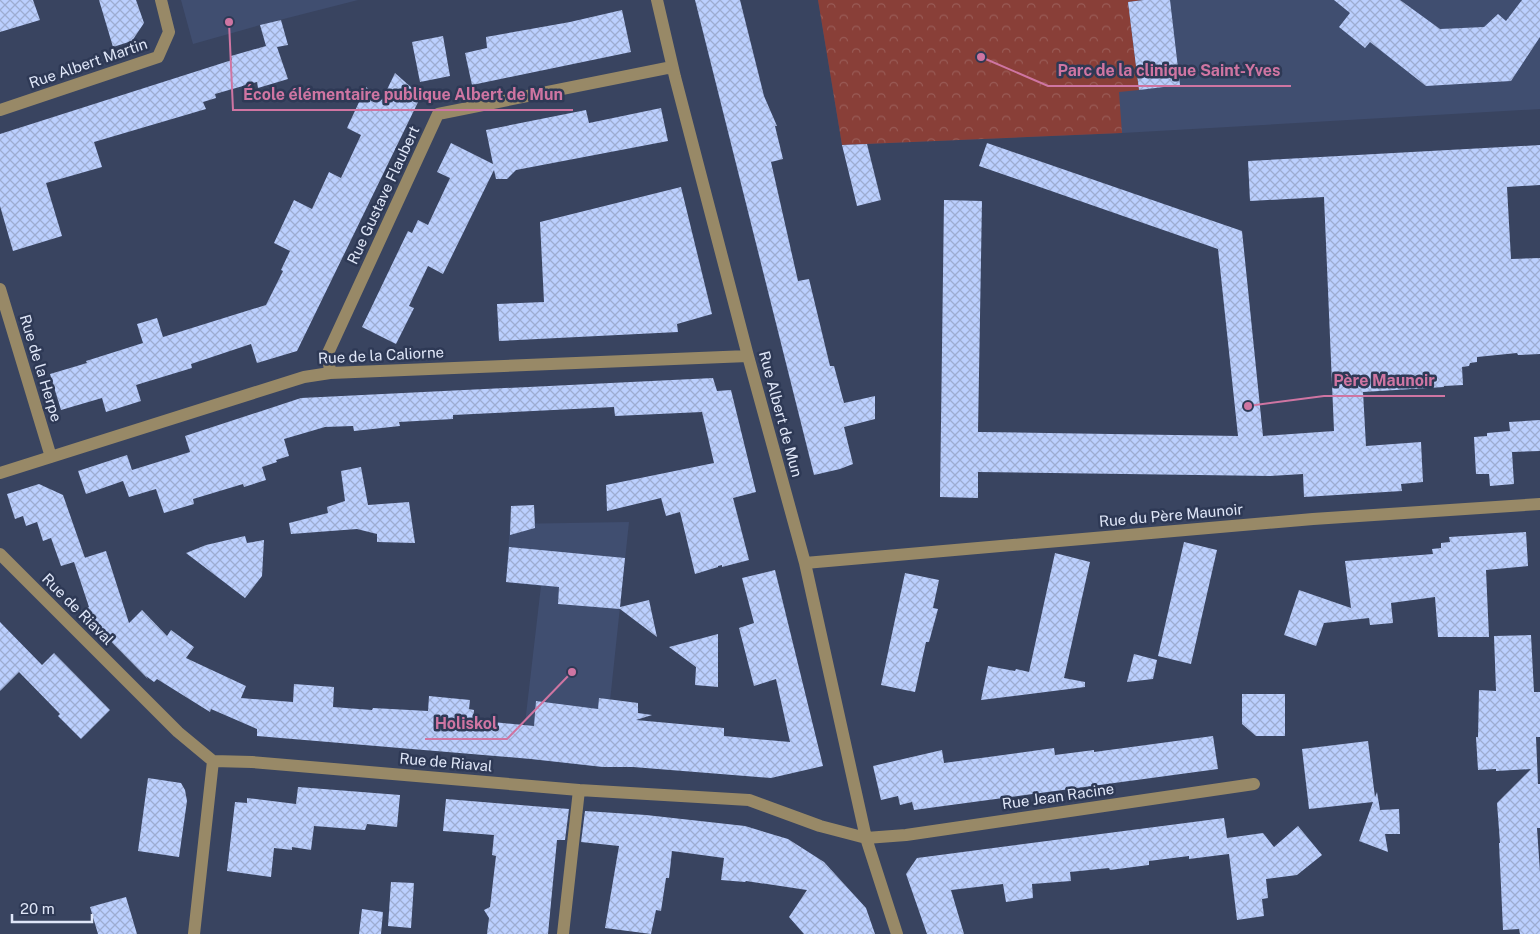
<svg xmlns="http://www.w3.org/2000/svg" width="1540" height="934" viewBox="0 0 1540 934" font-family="'Public Sans',sans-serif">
  <defs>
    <pattern id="forest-crowns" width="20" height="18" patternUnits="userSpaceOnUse" patternTransform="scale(1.25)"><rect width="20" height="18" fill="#893f38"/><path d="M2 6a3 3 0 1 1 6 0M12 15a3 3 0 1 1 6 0" fill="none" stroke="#995b56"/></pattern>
    <pattern id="building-cross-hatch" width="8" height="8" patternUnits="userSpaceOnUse" patternTransform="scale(1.25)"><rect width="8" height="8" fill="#bbcffe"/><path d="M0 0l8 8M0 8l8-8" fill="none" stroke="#9dacd1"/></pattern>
  </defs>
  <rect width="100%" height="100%" fill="#394460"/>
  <path fill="#404e70" d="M 181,0 L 358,0 L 260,25 L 193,44 Z
    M 818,0 L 1540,0 L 1540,109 L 1122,133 L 842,145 Z
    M 629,522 L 603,767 L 521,758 L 541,586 L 506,582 L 510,524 Z"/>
  <path fill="url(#forest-crowns)" d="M 818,0 L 1144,0 L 1128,2 L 1139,90 L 1119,92 L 1122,133 L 842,145 Z"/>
  <path fill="url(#building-cross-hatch)" d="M 0,0 L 33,0 L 40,20 L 0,32 Z
    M 99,0 L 136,0 L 144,23 L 132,41 L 113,47 Z
    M 695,0 L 740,0 L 764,96 L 777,126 L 775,126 L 783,159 L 771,162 L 798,281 L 809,279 L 830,366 L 834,366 L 844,403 L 875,396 L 875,419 L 844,427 L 853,464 L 840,469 L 814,475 Z
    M 1144,0 L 1170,0 L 1180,85 L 1139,90 L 1128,2 Z
    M 1334,0 L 1400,0 L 1440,29 L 1484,27 L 1498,14 L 1506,21 L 1522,0 L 1540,0 L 1540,37 L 1511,81 L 1426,86 L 1370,42 L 1365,48 L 1339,27 L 1350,13 Z
    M 622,10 L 631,52 L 472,85 L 465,53 L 487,48 L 486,37 L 570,22 Z
    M 281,20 L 288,45 L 277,47 L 288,79 L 258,88 L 257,82 L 215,94 L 216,98 L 203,102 L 206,109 L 94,142 L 102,167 L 46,183 L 62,236 L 13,251 L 0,206 L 0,134 L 232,60 L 231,56 L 266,46 L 260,25 Z
    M 443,36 L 450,76 L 420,82 L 412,42 Z
    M 395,73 L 421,96 L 297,351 L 257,363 L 251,344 L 191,364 L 192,368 L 136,385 L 141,401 L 106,412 L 102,398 L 61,410 L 50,374 L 87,363 L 86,361 L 143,343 L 137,324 L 157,318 L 163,337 L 266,305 L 283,271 L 281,270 L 290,251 L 274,243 L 294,200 L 312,209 L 329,172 L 341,178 L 361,135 L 347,128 L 366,87 L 382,100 Z
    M 661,108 L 668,141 L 516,170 L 507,179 L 496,179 L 494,170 L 443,274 L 428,266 L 409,306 L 414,308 L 396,344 L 362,327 L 408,231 L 412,233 L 418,220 L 428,225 L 450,178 L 437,172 L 451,143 L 493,164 L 486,130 L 586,110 L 589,123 Z
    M 987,143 L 1242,231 L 1263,436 L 1334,431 L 1324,197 L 1250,201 L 1248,161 L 1540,145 L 1540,185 L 1507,187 L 1511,259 L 1540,258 L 1540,354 L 1518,355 L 1517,353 L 1477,357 L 1477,362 L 1470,363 L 1469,366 L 1462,367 L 1463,385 L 1444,386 L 1444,387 L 1363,392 L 1366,446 L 1421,442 L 1423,482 L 1401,484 L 1402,491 L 1304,497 L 1303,474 L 1270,476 L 978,472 L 978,498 L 940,497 L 944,200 L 982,201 L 978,432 L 1238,436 L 1218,249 L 979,166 Z
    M 867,144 L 881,200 L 857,206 L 842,145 Z
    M 681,187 L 712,314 L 677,324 L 678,332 L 499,341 L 497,304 L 544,302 L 540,222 Z
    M 713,378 L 717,391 L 731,390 L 756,492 L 733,498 L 749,560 L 722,567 L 722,565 L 718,566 L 718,567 L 695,574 L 680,512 L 666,516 L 661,498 L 607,511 L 606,485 L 714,463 L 702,412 L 615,416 L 614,407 L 453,415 L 453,419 L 399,422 L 400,426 L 354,431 L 353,426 L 325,427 L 284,439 L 289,456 L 276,460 L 277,462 L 262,467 L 266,480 L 244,487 L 243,484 L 193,499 L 194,504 L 164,513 L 156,489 L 129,497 L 123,481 L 86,494 L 78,471 L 127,455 L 132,470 L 190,452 L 185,436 L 301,398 Z
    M 1540,420 L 1540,451 L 1512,452 L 1514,484 L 1490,486 L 1489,474 L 1476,474 L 1474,437 L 1487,436 L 1487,433 L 1510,431 L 1509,422 Z
    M 361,467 L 368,505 L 409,502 L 415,543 L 377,542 L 377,534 L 357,529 L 291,534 L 289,523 L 328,513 L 327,507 L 345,501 L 341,471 Z
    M 39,484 L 63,495 L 85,558 L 81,559 L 106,551 L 129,623 L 142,610 L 167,636 L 171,630 L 194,647 L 186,658 L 246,686 L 241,698 L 293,702 L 294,684 L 334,687 L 333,707 L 372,710 L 373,708 L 428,711 L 429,696 L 470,700 L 469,709 L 474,710 L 473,720 L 534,726 L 536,701 L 598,709 L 599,698 L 638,703 L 638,713 L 652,715 L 636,720 L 724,728 L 724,736 L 790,742 L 776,679 L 754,686 L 739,628 L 754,623 L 742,578 L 775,570 L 823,766 L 771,778 L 633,767 L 603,767 L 531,759 L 257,736 L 257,729 L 211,709 L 210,712 L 157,679 L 154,682 L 146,676 L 148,679 L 81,611 L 89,607 L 74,562 L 61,566 L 51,538 L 43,541 L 37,522 L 26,526 L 23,516 L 15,519 L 7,494 Z
    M 534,505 L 535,528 L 510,535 L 511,506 Z
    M 1526,532 L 1528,566 L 1486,570 L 1489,637 L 1438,637 L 1435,597 L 1391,603 L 1393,623 L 1370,625 L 1369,618 L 1324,623 L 1316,646 L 1284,635 L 1299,590 L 1351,608 L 1345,561 L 1433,554 L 1432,549 L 1441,548 L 1441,543 L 1450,542 L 1449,537 Z
    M 245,536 L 247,543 L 264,540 L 262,576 L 245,598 L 186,553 L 206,545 Z
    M 1184,542 L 1217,550 L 1191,664 L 1158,656 Z
    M 509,547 L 625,558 L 620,607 L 649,600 L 657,637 L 620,609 L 558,604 L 559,587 L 506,582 Z
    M 1055,553 L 1090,562 L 1064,678 L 1085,682 L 1085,687 L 981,700 L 988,666 L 1015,671 L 1016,669 L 1029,672 Z
    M 905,573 L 939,580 L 933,608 L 938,609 L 929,642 L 926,642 L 915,692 L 881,685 Z
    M 0,622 L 42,665 L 54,653 L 110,710 L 81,739 L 58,716 L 60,714 L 19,672 L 0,691 Z
    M 718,634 L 718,687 L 695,685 L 696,667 L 669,647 Z
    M 1531,635 L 1534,692 L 1540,692 L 1540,737 L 1536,737 L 1538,784 L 1540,784 L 1540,828 L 1537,828 L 1540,872 L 1540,934 L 1520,934 L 1519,929 L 1503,930 L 1499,843 L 1500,843 L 1497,803 L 1531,769 L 1496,771 L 1496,769 L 1478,770 L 1476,737 L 1478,737 L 1479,690 L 1496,691 L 1494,636 Z
    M 1134,654 L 1157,660 L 1153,679 L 1127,682 Z
    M 1242,694 L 1285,694 L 1285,736 L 1256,736 L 1242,724 Z
    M 1213,736 L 1218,769 L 914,810 L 912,802 L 900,805 L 898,796 L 881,800 L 873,766 L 942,750 L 944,763 L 1054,748 L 1055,755 L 1094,750 L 1094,752 Z
    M 1368,741 L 1375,797 L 1377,792 L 1380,810 L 1399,809 L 1400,834 L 1385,834 L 1388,852 L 1359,841 L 1373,802 L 1309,809 L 1302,749 Z
    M 148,778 L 181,783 L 185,790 L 187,801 L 179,857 L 138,851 Z
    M 298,787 L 400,795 L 397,827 L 367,824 L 365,830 L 314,826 L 311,850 L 292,847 L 292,850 L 274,848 L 271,877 L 227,871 L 235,802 L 247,803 L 247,798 L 296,804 Z
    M 446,799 L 569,809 L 565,840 L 557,840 L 548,934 L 487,934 L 489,918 L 484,910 L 490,907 L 496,856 L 492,855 L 494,835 L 443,831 Z
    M 585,811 L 646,815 L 745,826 L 788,839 L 824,862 L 866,908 L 875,934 L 804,934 L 789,917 L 807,890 L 746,881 L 745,882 L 721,880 L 724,858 L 672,851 L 669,878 L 666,878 L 661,911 L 656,910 L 651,934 L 605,928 L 619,846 L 581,842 Z
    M 1224,818 L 1227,838 L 1263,833 L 1274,847 L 1298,826 L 1322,855 L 1297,875 L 1266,879 L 1268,898 L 1262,899 L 1264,916 L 1237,920 L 1229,854 L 1189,859 L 1189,856 L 1149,861 L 1149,865 L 1110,870 L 1109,868 L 1070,872 L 1071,881 L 1032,884 L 1033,898 L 1006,902 L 1003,884 L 951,890 L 964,934 L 927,934 L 906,874 L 917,858 Z
    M 391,882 L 414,883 L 411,928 L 388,926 Z
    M 126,897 L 137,934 L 98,934 L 90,907 Z
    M 362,909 L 383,912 L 381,934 L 359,934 Z"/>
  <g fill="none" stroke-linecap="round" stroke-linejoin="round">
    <path stroke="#988967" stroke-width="12" d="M 657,0 L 675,77 L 748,356 L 805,563 L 866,838 L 897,934
      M 0,110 L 158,57 L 169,32 L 161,0
      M 0,289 L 51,457
      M 330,373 L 328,353 L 438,114 L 672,67
      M 0,473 L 304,377 L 330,373 L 748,356
      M 0,554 L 178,732 L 213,761 L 252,762 L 579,790 L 749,800 L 820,826 L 866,838 L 906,835 L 1254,784
      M 805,563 L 1313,519 L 1540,504
      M 194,934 L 213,761
      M 563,934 L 579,790"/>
  </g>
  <g text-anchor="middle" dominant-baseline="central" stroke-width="5" stroke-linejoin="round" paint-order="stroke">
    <g font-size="15" fill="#dfe6f8" stroke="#2e3955">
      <text transform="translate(88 63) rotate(-19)">Rue Albert Martin</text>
      <text transform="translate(383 195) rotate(-65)">Rue Gustave Flaubert</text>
      <text transform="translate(381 355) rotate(-3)">Rue de la Caliorne</text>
      <text transform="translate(41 368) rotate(73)">Rue de la Herpe</text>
      <text transform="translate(781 414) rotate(75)">Rue Albert de Mun</text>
      <text transform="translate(1171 515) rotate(-5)">Rue du Père Maunoir</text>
      <text transform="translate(78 609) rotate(45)">Rue de Riaval</text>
      <text transform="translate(446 762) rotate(5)">Rue de Riaval</text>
      <text transform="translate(1058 796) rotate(-8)">Rue Jean Racine</text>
    </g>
  </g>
  <path fill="none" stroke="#cf75a2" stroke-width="2" d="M981 57L1048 86H1291M229 22L233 110H573M1248 406L1324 396H1445M572 672L507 739H425"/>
  <g fill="#cf75a2" stroke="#2e3955" stroke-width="2">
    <circle cx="981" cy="57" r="5"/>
    <circle cx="229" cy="22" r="5"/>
    <circle cx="1248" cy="406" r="5"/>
    <circle cx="572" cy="672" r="5"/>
  </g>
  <g font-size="16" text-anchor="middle" font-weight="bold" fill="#cf75a2" stroke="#2e3955" stroke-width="5" stroke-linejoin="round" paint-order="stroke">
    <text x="1169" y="76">Parc de la clinique Saint-Yves</text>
    <text x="403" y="100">École élémentaire publique Albert de Mun</text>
    <text x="1384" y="386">Père Maunoir</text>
    <text x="466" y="729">Holiskol</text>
  </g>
  <path d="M12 914v8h80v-8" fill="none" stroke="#dfe6f8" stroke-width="2.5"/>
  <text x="20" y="914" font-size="15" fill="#dfe6f8" stroke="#2e3955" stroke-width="4" paint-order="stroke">20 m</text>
</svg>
